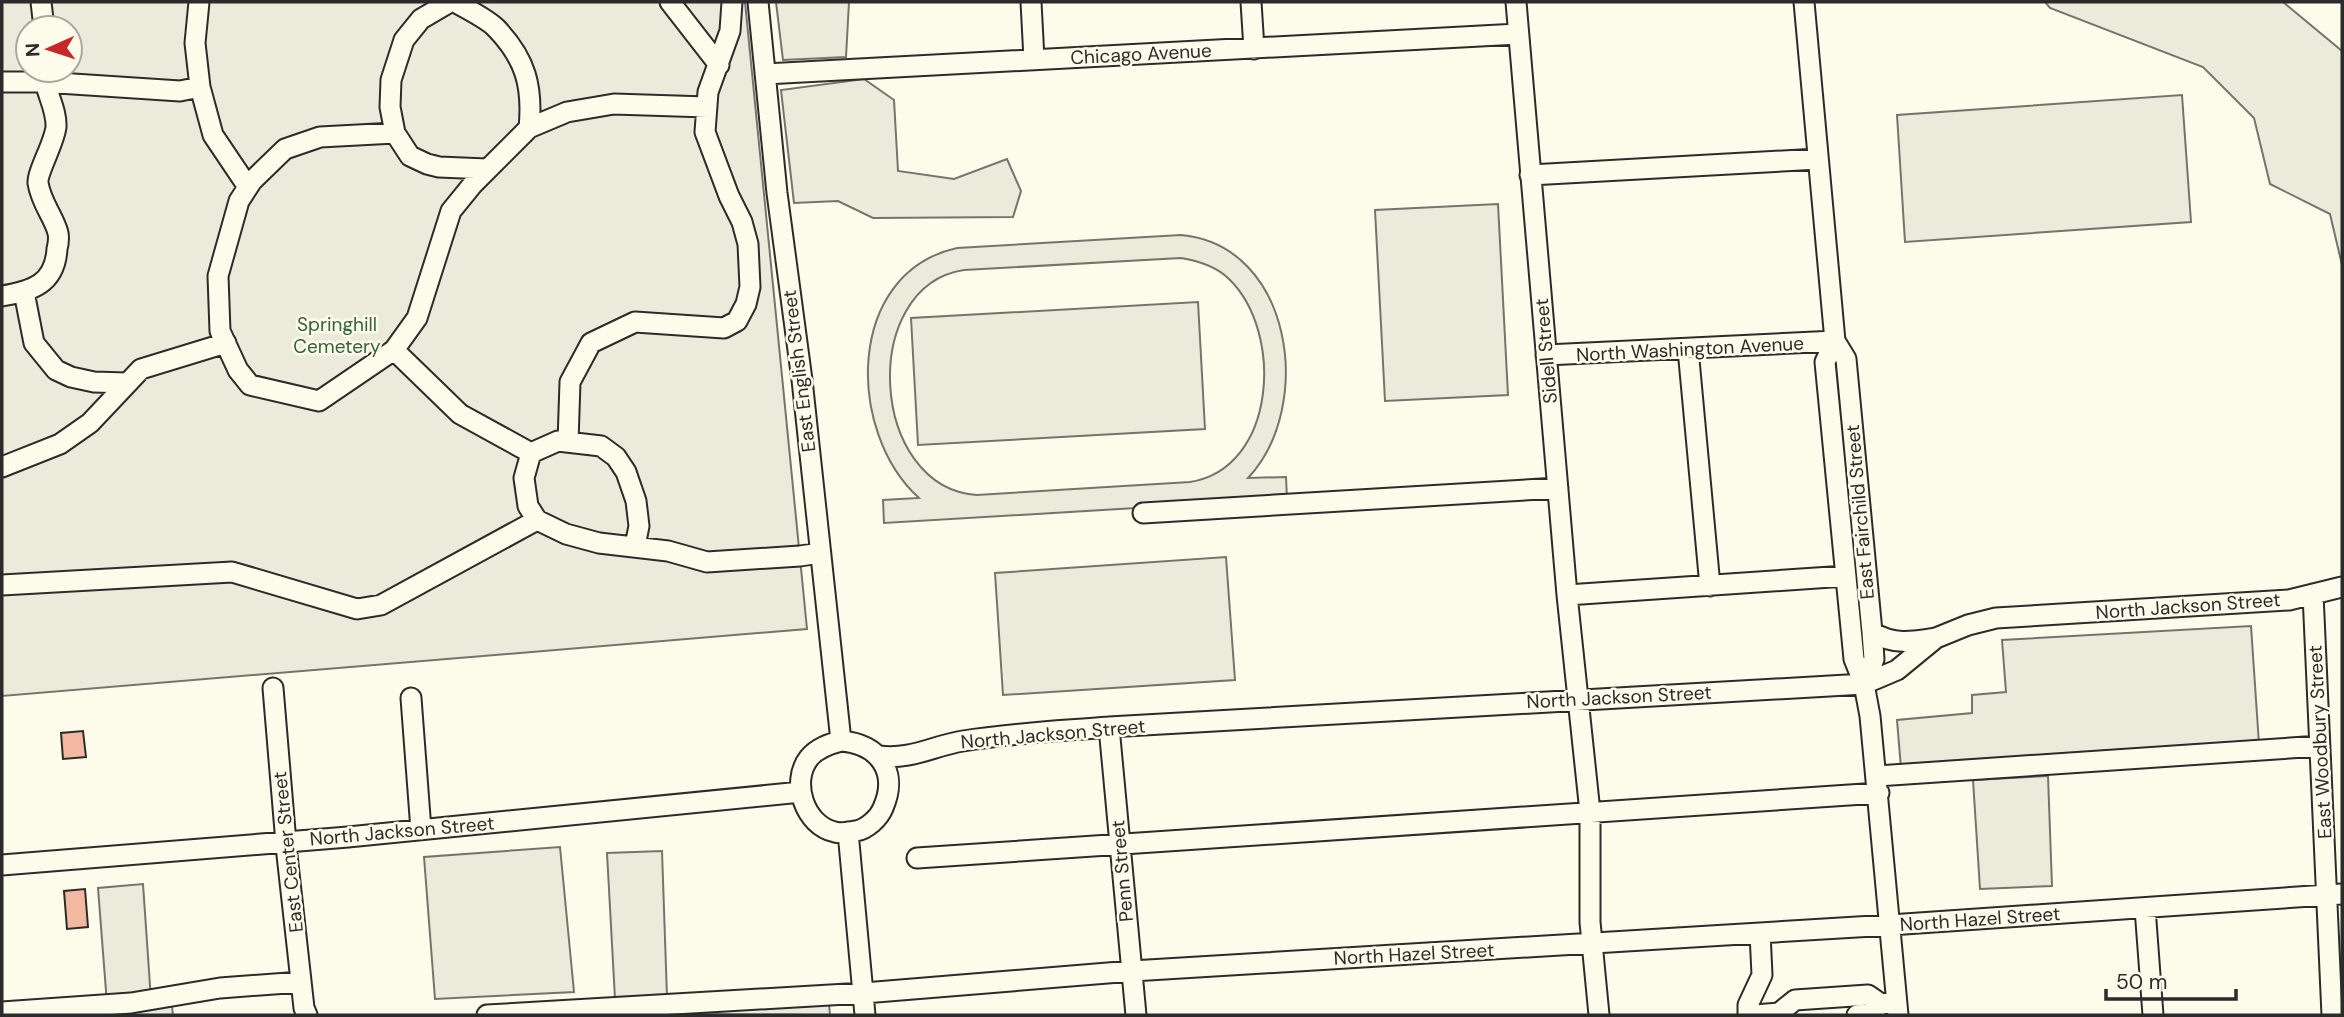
<svg xmlns="http://www.w3.org/2000/svg" width="2344" height="1017" viewBox="0 0 2344 1017" font-family="'DM Sans',sans-serif">
  <rect width="100%" height="100%" fill="#fdfbea"/>
  <path fill="#ecebdb" stroke="#74746e" stroke-width="2" fill-rule="evenodd" d="M 2,2 L 745,2 L 807,629 L 2,696 ZM 28,28 L 70,28 L 70,70 L 28,70 Z
    M 776,2 L 849,2 L 846,57 L 783,60 Z
    M 2045,2 L 2283,2 L 2342,51 L 2342,265 L 2330,214 L 2270,184 L 2254,118 L 2203,67 L 2050,8 Z
    M 864,79 L 894,100 L 898,171 L 954,179 L 1007,159 L 1021,191 L 1013,217 L 873,218 L 838,201 L 794,203 L 781,90 Z
    M 2182,95 L 2191,222 L 1905,242 L 1897,115 Z
    M 1498,204 L 1508,395 L 1385,401 L 1375,210 Z
    M 1181,235 C 1293,245 1315,407 1248,478 L 1286,477 L 1287,499 L 884,523 L 883,500 L 919,498 C 846,432 845,273 957,248 ZM 1181,258 C 1199,261 1216,266 1229,279 C 1284,332 1277,468 1190,482 L 977,495 C 869,488 858,286 964,270 Z
    M 1198,302 L 1205,429 L 918,445 L 911,318 Z
    M 1226,557 L 1235,680 L 1003,695 L 995,573 Z"/>
  <path fill="#eceadb" stroke="#74746e" stroke-width="2" d="M 2251,626 L 2259,744 L 1901,768 L 1897,720 L 1972,713 L 1972,695 L 2006,692 L 2002,640 Z
    M 2048,776 L 2052,886 L 1980,889 L 1973,780 Z
    M 560,847 L 574,992 L 435,999 L 424,857 Z
    M 662,851 L 667,997 L 615,999 L 607,853 Z
    M 143,884 L 151,1000 L 171,998 L 173,1015 L 61,1015 L 107,1004 L 98,888 Z
    M 829,1004 L 830,1015 L 651,1014 Z"/>
  <path fill="#f2b8a0" stroke="#2b2b2b" stroke-width="2" d="M 83,731 L 86,757 L 63,759 L 61,733 Z
    M 85,889 L 88,927 L 67,929 L 64,891 Z"/>
  <g fill="none" stroke-linecap="round" stroke-linejoin="round">
    <g stroke="#2b2b2b" stroke-width="23">
      <path id="minor" d="M 41,2 L 44,28
        M 199,2 L 195,43 L 200,87 L 213,135 L 248,187
        M 450,2 L 421,19 L 404,40 L 391,80 L 390,107 L 395,133 L 410,156 L 427,164 L 439,167 L 487,169
        M 455,2 C 468,10 486,18 496,28 C 526,59 533,87 529,128
        M 670,2 L 719,65
        M 758,2 L 777,193 L 802,380 L 841,741
        M 1031,2 L 1034,59
        M 1251,2 L 1254,49
        M 1516,2 L 1567,595 L 1590,812 L 1590,922 L 1599,1015
        M 1804,2 L 1835,341 L 1846,359 L 1872,632 L 1874,659 L 1864,684
        M 765,74 L 1518,34
        M 2,82 L 43,82 L 180,91 L 200,87
        M 1530,175 L 1818,159
        M 24,292 L 34,343 L 56,370 L 71,377 L 94,382 L 126,383
        M 2,296 C 32,291 55,284 57,249 C 58,245 59,238 58,233 C 54,217 41,203 38,183 C 37,172 54,144 56,127 C 57,107 43,89 44,70
        M 1835,341 L 1825,362 L 1854,659 L 1864,684 L 1870,716 L 1898,1015
        M 1688,349 L 1710,586
        M 394,350 L 319,401 L 250,385 L 238,370 L 220,331 L 218,276 L 239,201 L 252,181 L 285,149 L 320,137 L 395,133
        M 1546,355 L 1835,341
        M 568,442 L 570,382 L 591,343 L 635,322 L 724,328 L 737,321 L 746,304 L 750,287 L 748,244 L 742,222 L 729,196 L 705,132 L 708,92 L 730,31 L 732,2
        M 531,453 L 460,414 L 394,350 L 417,318 L 451,211 L 473,184 L 529,128 L 567,112 L 614,104 L 707,107
        M 2,467 L 60,444 L 90,423 L 141,369 L 226,343
        M 1143,513 L 1558,488
        M 635,546 L 639,526 L 636,501 L 626,472 L 616,457 L 601,446 L 558,441 L 531,453 L 524,478 L 528,506 L 537,520 L 566,534 L 599,543 L 668,551 L 707,562 L 800,556 L 820,553
        M 2,585 L 232,572 L 357,609 L 381,605 L 537,520
        M 2313,594 L 2332,1015
        M 1567,595 L 1846,576
        M 1872,632 C 1893,645 1911,642 1935,638
        M 273,688 L 287,855 L 304,1008 L 307,1015
        M 411,698 L 421,830
        M 1109,727 L 1136,1015
        M 841,741 C 879,744 899,772 883,808 C 879,818 867,829 856,831 C 849,832 841,834 835,832 C 805,826 790,782 809,758 C 817,748 829,744 841,741 Z
        M 879,756 C 912,760 932,746 963,741 C 1012,733 1061,731 1109,727 L 1864,684 L 1897,670 L 1936,638 L 1968,625 L 1996,618 L 2289,600 L 2342,587
        M 1877,776 L 2320,746
        M 848,832 L 865,1015
        M 917,858 L 1879,793
        M 2,865 L 348,837 L 801,792
        M 2145,908 L 2153,1015
        M 2,1012 L 131,1003 L 220,988 L 301,982
        M 487,1015 L 864,993 L 1132,971 L 1890,925 L 2342,894
        M 1748,1015 L 1748,1005 L 1762,975 L 1760,933
        M 1755,1015 L 1779,1013 L 1795,1000 L 1868,995 L 1881,1004
        M 1857,1015 L 1870,1014 L 1881,1004 L 1894,1002"/>
    </g>
    <use href="#minor" stroke="#fdfbea" stroke-width="19"/>
  </g>
  <g text-anchor="middle" dominant-baseline="central" stroke-width="5" stroke-linejoin="round" paint-order="stroke">
    <g font-size="19" fill="#2b2b2b" stroke="#fdfbea">
      <text transform="translate(1141 54) rotate(-3)">Chicago Avenue</text>
      <text transform="translate(1690 349) rotate(-3)">North Washington Avenue</text>
      <text transform="translate(1546 351) rotate(-95)">Sidell Street</text>
      <text transform="translate(799 371) rotate(-97)">East English Street</text>
      <text transform="translate(1860 512) rotate(-95)">East Fairchild Street</text>
      <text transform="translate(2188 606) rotate(-4)">North Jackson Street</text>
      <text transform="translate(1619 697) rotate(-3)">North Jackson Street</text>
      <text transform="translate(1053 734) rotate(-5)">North Jackson Street</text>
      <text transform="translate(2320 742) rotate(-93)">East Woodbury Street</text>
      <text transform="translate(402 831) rotate(-5)">North Jackson Street</text>
      <text transform="translate(288 852) rotate(-96)">East Center Street</text>
      <text transform="translate(1122 871) rotate(-95)">Penn Street</text>
      <text transform="translate(1980 919) rotate(-4)">North Hazel Street</text>
      <text transform="translate(1414 954) rotate(-3)">North Hazel Street</text>
    </g>
    <g font-size="19" fill="#34623c" stroke="#fdfbea">
      <text x="337" y="324">Springhill<tspan x="337" dy="22">Cemetery</tspan></text>
    </g>
  </g>
  <rect width="2344" height="1017" fill="none" stroke="#2b2b2b" stroke-width="7"/>
  <g transform="translate(49 49) rotate(267)"><circle r="33" fill="#fdfbea" stroke="#a9a89e" stroke-width="2"/>
  <path d="M0-5L12 26L0 18L-12 26Z" fill="#c62828"/>
  <text y="-10" font-size="19" font-weight="bold" text-anchor="middle" fill="#2b2b2b">N</text>
  </g>
  <path d="M2106 989v10h130v-10" fill="none" stroke="#2b2b2b" stroke-width="3.5"/>
  <text x="2116" y="989" font-size="21" fill="#2b2b2b" stroke="#fdfbea" stroke-width="5" paint-order="stroke">50 m</text>
</svg>
